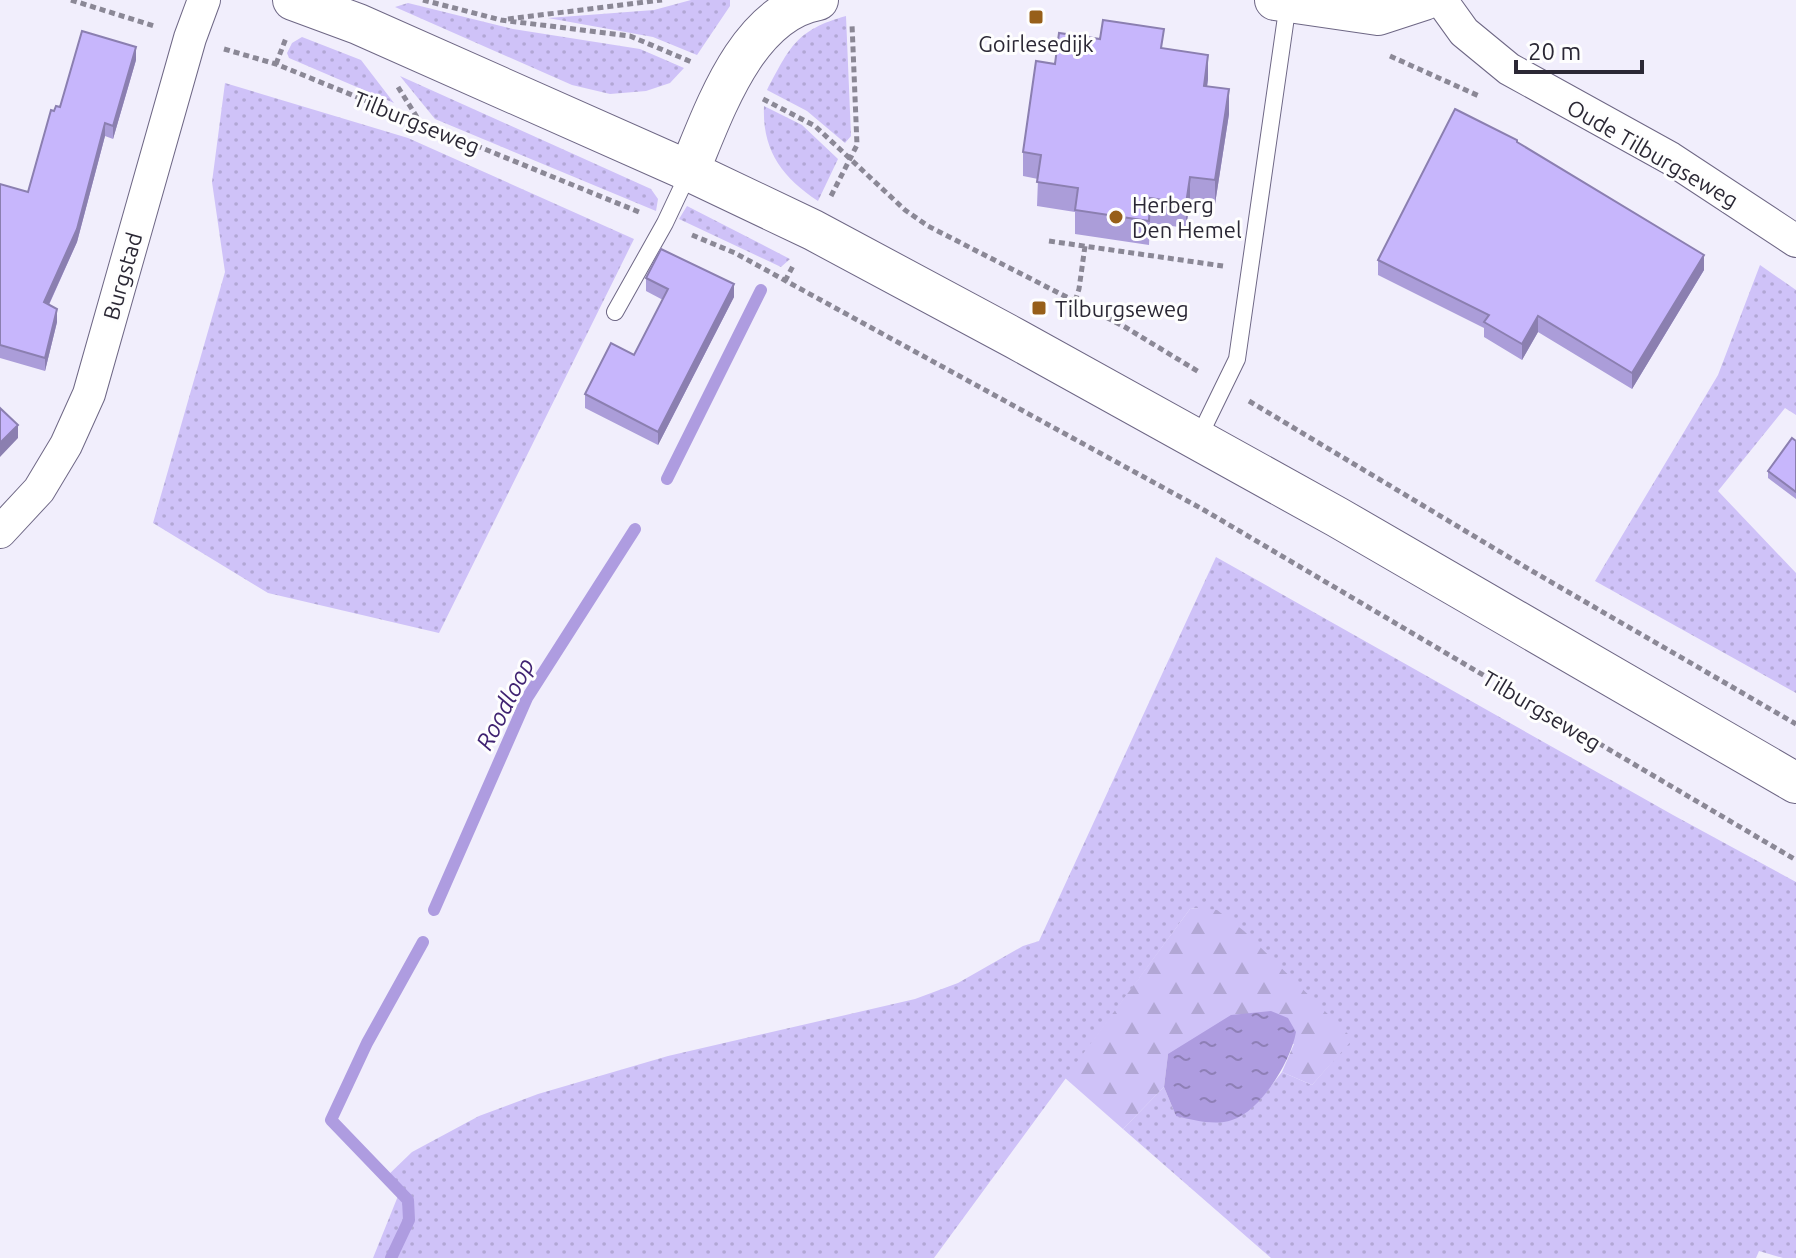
<svg xmlns="http://www.w3.org/2000/svg" width="1796" height="1258" viewBox="0 0 1796 1258" font-family="Ubuntu,sans-serif">
  <defs>
    <pattern id="grass-dots" width="8" height="8" patternUnits="userSpaceOnUse" patternTransform="scale(2)"><rect width="8" height="8" fill="#cfc2f8"/><path d="M2 2h.1M6 6h.1" fill="none" stroke="#b2a7d5" stroke-width="1.8" stroke-linecap="round"/></pattern>
    <pattern id="forest-firs" width="22" height="20" patternUnits="userSpaceOnUse" patternTransform="scale(2)"><rect width="22" height="20" fill="#cfc2f8"/><path d="M5 1l3.5 6h-7zM16 11l3.5 6h-7z" fill="#b2a7d5"/></pattern>
    <pattern id="water-ripples" width="26" height="14" patternUnits="userSpaceOnUse" patternTransform="scale(2)"><rect width="26" height="14" fill="#ae9ce0"/><path d="M2 4q2-2 4 0t4 0M15 11q2-2 4 0t4 0" fill="none" stroke="#8e7fb6"/></pattern>
  </defs>
  <rect width="100%" height="100%" fill="#f1eefc"/>
  <path fill="url(#grass-dots)" d="M 691,0 L 730,0 L 730,6 L 697,55 L 653,37 L 548,18 L 654,10 Z
    M 408,3 L 513,29 L 640,49 L 684,68 L 670,83 L 646,91 L 610,94 L 572,85 L 395,7 Z
    M 846,16 L 851,136 L 845,143 L 807,111 L 767,90 C 790,47 796,30 846,16 Z
    M 302,37 L 361,60 L 394,103 L 289,58 L 287,53 L 292,43 Z
    M 400,76 L 651,189 L 658,199 L 656,211 L 435,119 Z
    M 225,83 L 408,138 L 634,239 L 439,633 L 268,593 L 153,523 L 225,272 L 212,182 Z
    M 764,106 L 802,125 L 838,159 L 818,201 C 782,177 762,150 764,106 Z
    M 687,206 L 790,259 L 781,267 L 679,219 Z
    M 1760,265 L 1796,290 L 1796,415 L 1785,408 L 1718,491 L 1796,573 L 1796,693 L 1595,581 L 1718,375 Z
    M 1216,557 L 1673,815 L 1796,882 L 1796,1258 L 1783,1258 L 1759,1251 L 1756,1258 L 1271,1258 L 1123,1129 L 1164,1087 L 1176,1116 L 1259,1101 L 1282,1072 L 1312,1085 L 1352,1039 L 1198,908 L 1190,909 L 934,1258 L 373,1258 L 398,1196 L 384,1179 L 412,1152 L 479,1116 L 538,1094 L 668,1056 L 915,999 L 958,983 L 1023,946 L 1039,941 Z"/>
  <path fill="url(#forest-firs)" d="M 1198,908 L 1217,910 L 1244,931 L 1353,1039 L 1312,1085 L 1282,1072 L 1294,1044 L 1168,1054 L 1164,1087 L 1123,1129 L 1065,1078 L 1190,909 Z"/>
  <path fill="url(#water-ripples)" d="M 1271,1011 L 1288,1018 L 1296,1032 C 1291,1061 1261,1111 1232,1120 C 1215,1126 1193,1120 1176,1116 L 1164,1087 L 1168,1054 L 1231,1015 Z"/>
  <g fill="none" stroke-linecap="round" stroke-linejoin="round">
    <path stroke="#ae9ce0" stroke-width="12" d="M 667,479 L 761,290
      M 434,910 L 527,698 L 635,529
      M 391,1258 L 409,1220 L 408,1200 L 331,1120 L 367,1043 L 423,942"/>
    <g stroke="#6e6785" stroke-width="18">
      <path id="service" d="M 615,312 L 665,223 L 689,172
        M 1198,439 L 1237,359 L 1288,3"/>
    </g>
    <g stroke="#6e6785" stroke-width="34">
      <path id="minor" d="M 1441,0 L 1464,32 L 1509,69 L 1670,158 L 1796,241
        M 0,532 L 39,490 L 66,445 L 89,394 L 190,38 L 204,0"/>
    </g>
    <g stroke="#6e6785" stroke-width="42">
      <path id="tertiary" d="M 293,0 L 358,24 L 689,171 L 813,230 L 1016,339 L 1337,517 L 1796,783
        M 1275,0 L 1378,15 L 1424,0
        M 689,171 C 714,112 746,13 818,0"/>
    </g>
    <path stroke="#8b8896" stroke-width="5" stroke-dasharray="6 4" stroke-linecap="butt" d="M 71,0 L 154,26
      M 423,0 L 501,20 L 630,36 L 694,63
      M 508,19 L 662,0
      M 224,49 L 276,64 L 639,212
      M 1390,56 L 1479,96
      M 276,64 L 286,38
      M 398,87 L 420,122
      M 763,99 L 815,126 L 905,210 L 928,226 L 1125,327 L 1199,372
      M 831,196 L 857,145 L 852,24
      M 692,235 L 735,253 L 1204,510 L 1796,860
      M 1049,241 L 1223,266
      M 785,281 L 794,264
      M 1075,301 L 1079,289 L 1085,246
      M 1249,401 L 1532,571 L 1796,724"/>
    <use href="#service" stroke="#fff" stroke-width="16"/>
    <use href="#minor" stroke="#fff" stroke-width="32"/>
    <use href="#tertiary" stroke="#fff" stroke-width="40"/>
  </g>
  <path fill="#ab9dd9" d="M 1164,48 L 1208,79 L 1207,86 L 1229,114 L 1215,204 L 1190,201 L 1186,228 L 1150,223 L 1149,245 L 1075,234 L 1075,212 L 1037,206 L 1038,179 L 1023,176 L 1023,152 L 1055,64 Z
    M 136,60 L 113,139 L 105,136 L 77,242 L 49,305 L 57,322 L 45,371 L 0,358 L 0,184 L 28,192 L 54,111 Z
    M 1517,143 L 1704,270 L 1632,389 L 1538,332 L 1522,360 L 1484,337 L 1484,328 L 1378,275 L 1378,260 Z
    M 646,278 L 734,297 L 658,445 L 585,408 L 585,394 L 634,355 L 663,300 L 646,291 Z
    M 1796,441 L 1796,499 L 1768,478 L 1768,471 Z"/>
  <path fill="#8b7fb0" d="M 136,47 L 136,60 L 113,139 L 113,126 Z
    M 1208,55 L 1208,79 L 1204,110 L 1204,86 Z
    M 1229,89 L 1229,114 L 1215,204 L 1215,180 Z
    M 105,123 L 105,136 L 77,242 L 44,315 L 44,302 Z
    M 1190,177 L 1190,201 L 1186,228 L 1186,204 Z
    M 1704,255 L 1704,270 L 1632,389 L 1632,373 Z
    M 734,284 L 734,297 L 658,445 L 658,432 Z
    M 57,309 L 57,322 L 45,371 L 45,358 Z
    M 1538,316 L 1538,332 L 1522,360 L 1522,344 Z
    M 18,425 L 18,438 L 0,457 L 0,443 Z"/>
  <path fill="#c7b6fc" stroke="#8b7fb0" stroke-width="2" d="M 1103,20 L 1164,29 L 1161,48 L 1208,55 L 1204,86 L 1229,89 L 1215,180 L 1190,177 L 1186,204 L 1150,198 L 1149,221 L 1075,210 L 1078,188 L 1037,182 L 1041,155 L 1023,152 L 1036,61 L 1055,64 L 1059,33 L 1100,39 Z
    M 82,31 L 136,47 L 113,126 L 105,123 L 77,229 L 44,302 L 57,309 L 45,358 L 0,345 L 0,184 L 28,192 L 51,110 L 54,111 L 56,106 L 60,107 Z
    M 1455,109 L 1517,140 L 1517,142 L 1704,255 L 1632,373 L 1538,316 L 1522,344 L 1484,322 L 1489,315 L 1378,260 Z
    M 661,249 L 734,284 L 658,432 L 585,394 L 611,343 L 634,355 L 668,289 L 646,278 Z
    M 0,408 L 18,425 L 0,443 Z
    M 1792,438 L 1796,441 L 1796,492 L 1768,471 Z"/>
  <g fill="#975f19" stroke="#fefefe" stroke-width="3">
    <rect x="1028" y="9" width="16" height="16" rx="4"/>
    <circle cx="1116" cy="217" r="8"/>
    <rect x="1031" y="300" width="16" height="16" rx="4"/>
  </g>
  <g text-anchor="middle" dominant-baseline="central" stroke-width="6" stroke-linejoin="round" paint-order="stroke">
    <g font-size="22" fill="#2b2835" stroke="#fefefe" text-anchor="start">
      <text x="1036" y="43" text-anchor="middle">Goirlesedijk</text>
      <text x="1132" y="204">Herberg<tspan x="1132" dy="25">Den Hemel</tspan></text>
      <text x="1055" y="308">Tilburgseweg</text>
    </g>
    <g font-size="22" fill="#2b2835" stroke="#fefefe">
      <text transform="translate(417 122) rotate(22)">Tilburgseweg</text>
      <text transform="translate(1653 153) rotate(30)">Oude Tilburgseweg</text>
      <text transform="translate(122 276) rotate(-74)">Burgstad</text>
      <text transform="translate(1542 710) rotate(31)">Tilburgseweg</text>
    </g>
    <g font-size="24" font-style="italic" fill="#402372" stroke="#fefefe">
      <text transform="translate(505 704) rotate(-63)">Roodloop</text>
    </g>
  </g>
  <path d="M1516 60v12h126v-12" fill="none" stroke="#2b2835" stroke-width="4"/>
  <text x="1528" y="60" font-size="24" fill="#2b2835" stroke="#fefefe" stroke-width="6" paint-order="stroke">20 m</text>
</svg>
